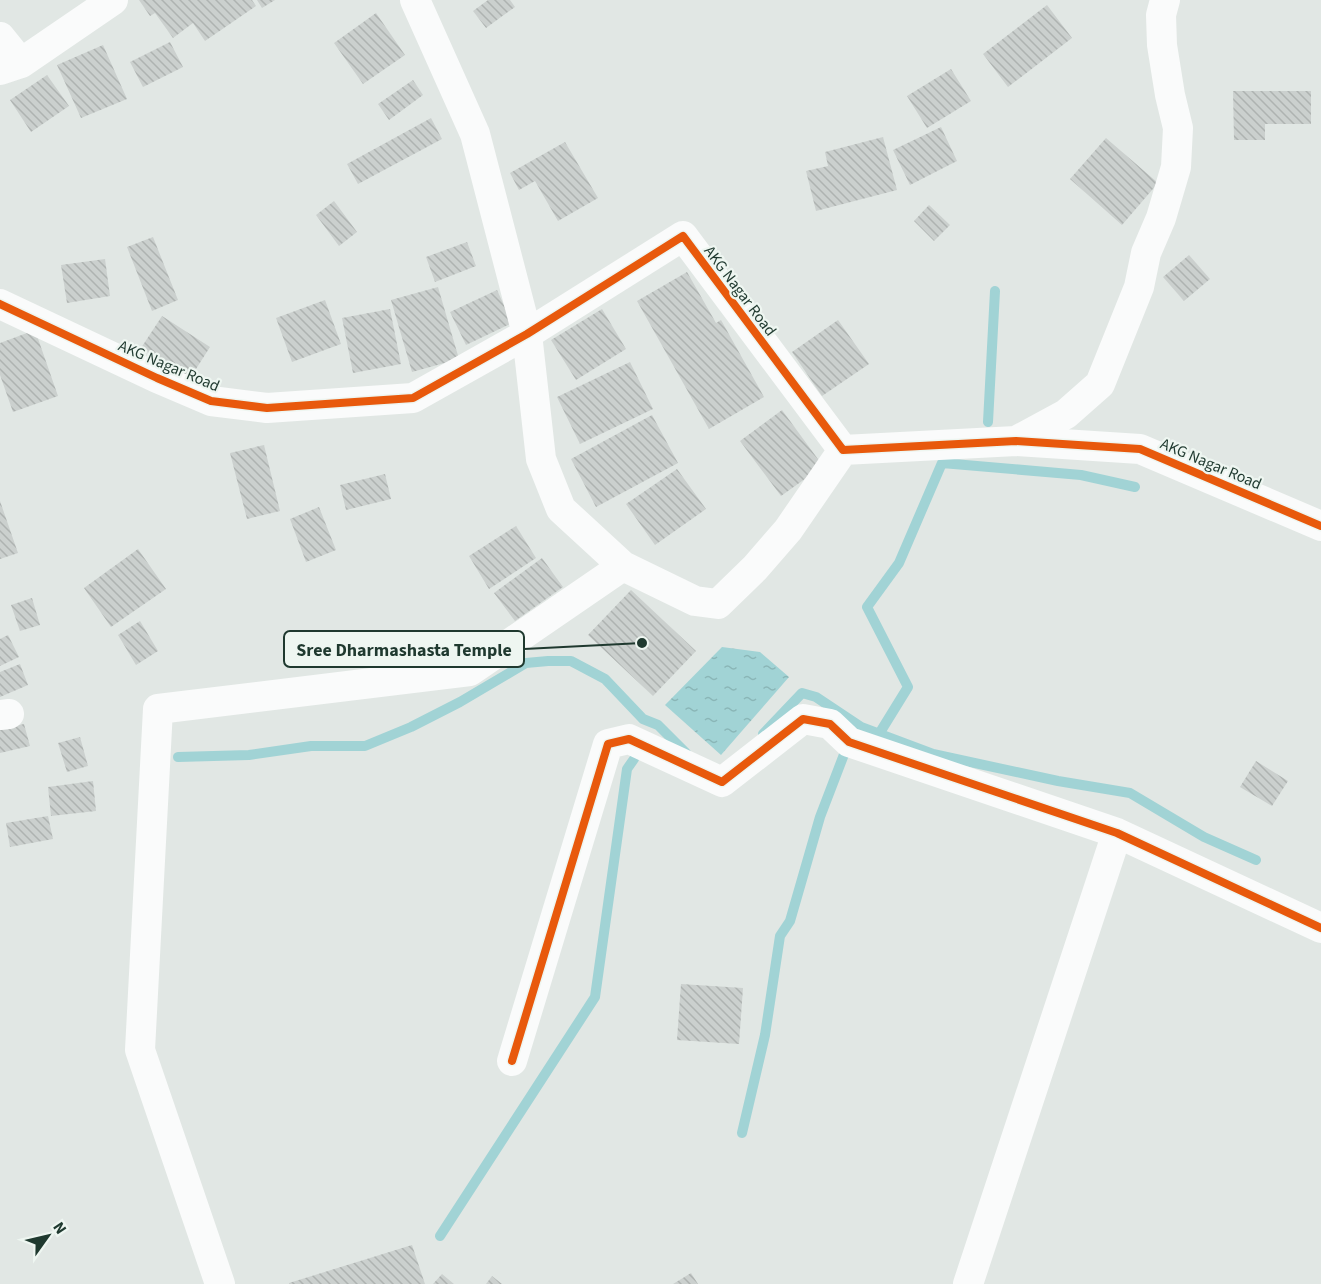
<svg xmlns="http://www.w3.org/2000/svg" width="1321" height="1284" viewBox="0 0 1321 1284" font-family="'Source Sans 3',sans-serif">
  <defs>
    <pattern id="water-ripples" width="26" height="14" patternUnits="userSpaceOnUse" patternTransform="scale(1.5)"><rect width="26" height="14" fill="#a1d3d5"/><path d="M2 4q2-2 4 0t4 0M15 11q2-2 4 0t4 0" fill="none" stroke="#8ab6b7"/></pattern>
    <pattern id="building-back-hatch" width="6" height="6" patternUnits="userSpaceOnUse" patternTransform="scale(1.5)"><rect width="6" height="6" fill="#cbd0ce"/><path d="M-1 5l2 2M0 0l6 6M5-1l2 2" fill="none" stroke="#aeb3b1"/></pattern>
  </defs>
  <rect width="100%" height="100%" fill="#e1e7e4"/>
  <path fill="url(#water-ripples)" d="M 722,647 L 760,652 L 789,677 L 721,755 L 665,705 Z"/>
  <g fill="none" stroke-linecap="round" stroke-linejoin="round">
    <path stroke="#a1d3d5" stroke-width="10" d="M 988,422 L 995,291
      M 763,734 L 802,693 L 816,697 L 861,727 L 933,754 L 1058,781 L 1130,793 L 1204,837 L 1256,860
      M 879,734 L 908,687 L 867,607 L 899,563 L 942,463 L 1081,475 L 1135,487
      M 178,757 L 249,755 L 311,746 L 365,746 L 411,727 L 460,702 L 526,663 L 548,661 L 571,661 L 605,679 L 643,719 L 658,725 L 686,753
      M 742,1133 L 765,1035 L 780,936 L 790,921 L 820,817 L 848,744
      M 440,1236 L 595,997 L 627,769 L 634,759"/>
  </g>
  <path fill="url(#building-back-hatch)" d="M 139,0 L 252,0 L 256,6 L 205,41 L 193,23 L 173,38 L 155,13 L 150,16 Z
    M 257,0 L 275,0 L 262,8 Z
    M 488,0 L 510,0 L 515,7 L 486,28 L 473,11 Z
    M 1047,5 L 1072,38 L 1008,87 L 983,54 Z
    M 376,13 L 405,55 L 363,84 L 334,43 Z
    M 170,42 L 183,67 L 143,87 L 130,62 Z
    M 103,45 L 127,99 L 81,118 L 57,65 Z
    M 951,69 L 971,101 L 927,128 L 907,96 Z
    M 47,75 L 69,106 L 31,132 L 10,100 Z
    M 413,80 L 423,95 L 389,120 L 378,104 Z
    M 1233,91 L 1311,91 L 1311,124 L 1265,124 L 1265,140 L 1234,140 Z
    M 431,118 L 442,139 L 358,184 L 347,164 Z
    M 941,127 L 957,161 L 910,185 L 893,150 Z
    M 883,137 L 897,190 L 816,211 L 806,171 L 828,166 L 825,152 Z
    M 1106,138 L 1158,183 L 1122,225 L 1070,179 Z
    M 565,142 L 598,198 L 558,221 L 535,181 L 519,190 L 510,173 Z
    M 334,201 L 357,232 L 339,246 L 316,215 Z
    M 929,205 L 950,225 L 934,241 L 914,221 Z
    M 153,237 L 178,300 L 152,311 L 127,247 Z
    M 467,242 L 476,266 L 435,282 L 426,257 Z
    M 1189,255 L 1210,279 L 1184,301 L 1163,277 Z
    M 105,259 L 110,296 L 67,303 L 61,265 Z
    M 687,272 L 716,323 L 721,320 L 764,397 L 709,429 L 637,301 Z
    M 438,287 L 459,359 L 412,372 L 391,300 Z
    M 497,290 L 512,323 L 466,345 L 450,312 Z
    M 325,300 L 341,344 L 292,362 L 276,318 Z
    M 390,309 L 401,364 L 353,373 L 342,318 Z
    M 602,309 L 626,349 L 576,380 L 551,340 Z
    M 162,316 L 210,347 L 189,380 L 141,348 Z
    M 838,320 L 869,364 L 822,396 L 792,352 Z
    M 35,330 L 58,396 L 13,412 L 0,375 L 0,343 Z
    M 630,362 L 653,409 L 580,444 L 557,397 Z
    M 782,410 L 823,466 L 781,496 L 740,441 Z
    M 652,415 L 678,463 L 596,507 L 571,459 Z
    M 264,445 L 280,511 L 247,519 L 230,453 Z
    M 677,469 L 706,509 L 655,545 L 626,504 Z
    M 385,474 L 391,499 L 346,510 L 340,485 Z
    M 0,501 L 18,553 L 0,559 Z
    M 319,507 L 336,550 L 306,562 L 290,519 Z
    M 516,526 L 536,558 L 489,589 L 469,556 Z
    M 138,549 L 166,589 L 111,627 L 84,588 Z
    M 542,558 L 563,587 L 515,621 L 494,593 Z
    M 631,590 L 696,651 L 653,696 L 588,635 Z
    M 32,598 L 40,625 L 20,631 L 11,605 Z
    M 140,621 L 158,651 L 136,665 L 118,635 Z
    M 8,635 L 19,657 L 0,666 L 0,639 Z
    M 20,664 L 28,685 L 0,697 L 0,672 Z
    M 24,724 L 30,746 L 0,753 L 0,729 Z
    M 80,737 L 88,766 L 67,772 L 58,743 Z
    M 1256,761 L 1288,781 L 1272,806 L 1240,787 Z
    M 93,781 L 96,811 L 51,816 L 48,787 Z
    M 48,816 L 53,839 L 10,847 L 6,823 Z
    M 681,984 L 743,988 L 739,1044 L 677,1040 Z
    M 412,1245 L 425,1284 L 289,1284 L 289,1283 Z
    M 691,1273 L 698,1284 L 673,1284 Z
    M 442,1274 L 454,1284 L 433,1284 Z
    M 492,1276 L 502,1284 L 486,1284 Z"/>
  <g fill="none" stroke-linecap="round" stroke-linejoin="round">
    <path stroke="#fafbfb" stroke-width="30" d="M 415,0 L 475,134 L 527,334 L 541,459 L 561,509 L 623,566 L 695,601 L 718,604 L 755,568 L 788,530 L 843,450
      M 0,37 L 21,63
      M 0,70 L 21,63 L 113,0
      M 0,304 L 157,378 L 211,401 L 267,408 L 413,398 L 527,334 L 683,236 L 843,450 L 1016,441 L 1140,449 L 1321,526
      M 1016,441 L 1066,414 L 1100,384 L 1139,287 L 1146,253 L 1161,218 L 1176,167 L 1178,128 L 1170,95 L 1162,45 L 1161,15 L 1165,0
      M 0,715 L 9,714
      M 512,1061 L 608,744 L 629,739 L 722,782 L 803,719 L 830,724 L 849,742 L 1117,833 L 1321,928
      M 220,1284 L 140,1050 L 158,709 L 470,671 L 623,566
      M 968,1284 L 1117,833"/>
    <g stroke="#eef6f1" stroke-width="11">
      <path id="cycleway" d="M 0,304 L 157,378 L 211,401 L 267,408 L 413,398 L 527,334 L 683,236 L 843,450 L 1016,441 L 1140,449 L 1321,526
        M 512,1061 L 608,744 L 629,739 L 722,782 L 803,719 L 830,724 L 849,742 L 1117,833 L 1321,928"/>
    </g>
    <use href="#cycleway" stroke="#e8590c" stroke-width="8"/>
  </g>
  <g text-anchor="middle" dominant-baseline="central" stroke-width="4.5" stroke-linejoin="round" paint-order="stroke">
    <g font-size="16" fill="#1f392f" stroke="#eef6f1">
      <text transform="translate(740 291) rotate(53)">AKG Nagar Road</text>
      <text transform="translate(169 366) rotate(23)">AKG Nagar Road</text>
      <text transform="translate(1211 464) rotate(23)">AKG Nagar Road</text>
    </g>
  </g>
  <path fill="none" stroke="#1f392f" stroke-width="2" d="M642 643L524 649"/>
  <circle fill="#1f392f" stroke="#eef6f1" stroke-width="2" cx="642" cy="643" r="6"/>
  <rect fill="#eef6f1" stroke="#1f392f" stroke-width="2" x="284" y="631" width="240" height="36" rx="6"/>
  <g font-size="18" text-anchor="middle" font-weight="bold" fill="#1f392f">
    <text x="404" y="656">Sree Dharmashasta Temple</text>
  </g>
  <g transform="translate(48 1236) rotate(56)" stroke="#eef6f1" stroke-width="4.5" paint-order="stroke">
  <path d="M0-4.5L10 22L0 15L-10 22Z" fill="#1f392f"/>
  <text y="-9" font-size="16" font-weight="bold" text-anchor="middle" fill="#1f392f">N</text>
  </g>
</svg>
